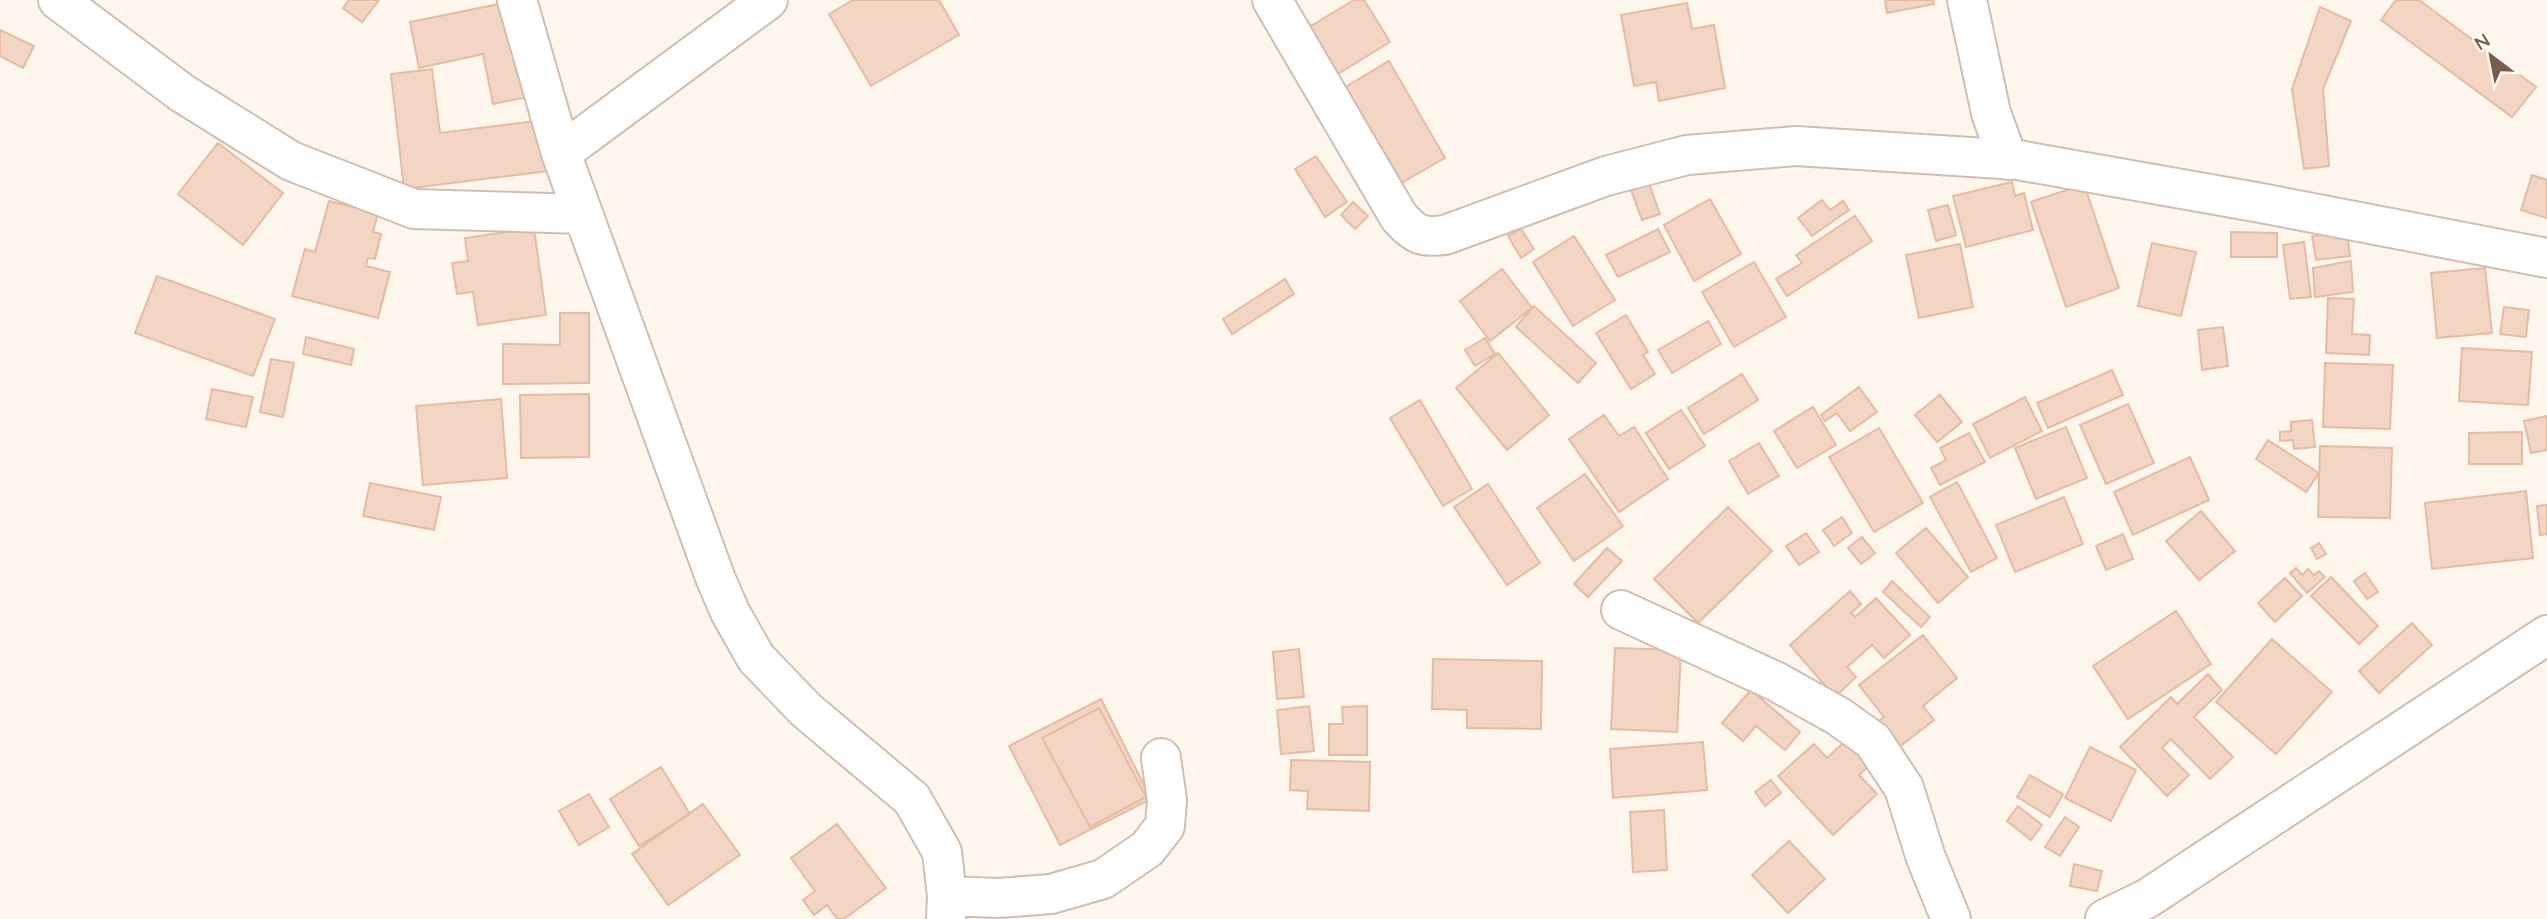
<svg xmlns="http://www.w3.org/2000/svg" width="2547" height="919" viewBox="0 0 2547 919" font-family="Quicksand,sans-serif">
  <rect width="100%" height="100%" fill="#fdf6ec"/>
  <path fill="#f3d5c3" stroke="#e6bba3" stroke-width="2" d="M 349,0 L 379,0 L 362,22 L 343,8 Z
    M 853,0 L 939,0 L 959,35 L 871,86 L 829,14 Z
    M 1354,0 L 1364,0 L 1390,42 L 1333,77 L 1304,30 Z
    M 1885,0 L 1933,0 L 1934,4 L 1887,13 Z
    M 2396,0 L 2419,0 L 2536,87 L 2512,117 L 2381,20 Z
    M 509,2 L 528,97 L 493,104 L 483,54 L 419,68 L 410,22 Z
    M 1687,3 L 1692,29 L 1714,25 L 1725,88 L 1659,101 L 1656,82 L 1634,86 L 1621,15 Z
    M 2320,7 L 2351,21 L 2323,89 L 2329,166 L 2304,169 L 2292,89 Z
    M 0,30 L 34,46 L 23,68 L 0,56 Z
    M 1389,61 L 1445,158 L 1398,185 L 1342,89 Z
    M 432,69 L 440,133 L 543,120 L 549,171 L 404,189 L 391,74 Z
    M 218,143 L 283,193 L 243,245 L 178,194 Z
    M 1316,156 L 1347,202 L 1325,217 L 1295,169 Z
    M 2532,175 L 2547,180 L 2547,218 L 2521,210 Z
    M 2012,182 L 2015,196 L 2024,193 L 2033,230 L 1966,247 L 1953,196 Z
    M 1649,183 L 1660,214 L 1642,220 L 1631,190 Z
    M 2084,184 L 2119,288 L 2066,307 L 2031,202 Z
    M 1710,199 L 1741,254 L 1694,281 L 1664,225 Z
    M 1822,200 L 1830,210 L 1843,201 L 1849,210 L 1812,236 L 1798,218 Z
    M 329,201 L 378,213 L 373,232 L 381,234 L 375,259 L 368,258 L 366,266 L 390,272 L 378,318 L 292,296 L 305,249 L 315,252 Z
    M 1353,202 L 1368,216 L 1355,229 L 1341,215 Z
    M 1948,205 L 1956,235 L 1936,241 L 1928,210 Z
    M 1855,216 L 1872,241 L 1787,296 L 1776,279 L 1802,263 L 1796,255 Z
    M 534,228 L 546,315 L 478,325 L 473,292 L 457,294 L 452,263 L 468,261 L 465,238 Z
    M 1521,229 L 1534,249 L 1521,258 L 1508,236 Z
    M 1658,229 L 1670,252 L 1618,277 L 1606,255 Z
    M 2231,232 L 2277,233 L 2277,257 L 2231,257 Z
    M 2347,232 L 2350,256 L 2316,260 L 2312,236 Z
    M 1574,236 L 1615,300 L 1573,326 L 1533,262 Z
    M 2304,242 L 2311,297 L 2290,299 L 2283,245 Z
    M 2152,243 L 2196,252 L 2181,316 L 2138,306 Z
    M 1960,244 L 1973,307 L 1919,318 L 1906,255 Z
    M 2351,261 L 2353,292 L 2315,297 L 2313,268 Z
    M 1754,262 L 1786,317 L 1734,347 L 1702,292 Z
    M 2485,268 L 2492,333 L 2437,338 L 2431,273 Z
    M 1502,269 L 1532,308 L 1490,341 L 1460,301 Z
    M 157,276 L 275,319 L 253,376 L 135,333 Z
    M 1285,279 L 1294,294 L 1232,334 L 1223,319 Z
    M 2328,298 L 2354,299 L 2352,334 L 2370,335 L 2369,355 L 2326,353 Z
    M 1534,306 L 1596,363 L 1578,383 L 1516,327 Z
    M 2504,307 L 2529,310 L 2526,337 L 2500,334 Z
    M 560,313 L 589,313 L 589,383 L 503,384 L 503,344 L 560,345 Z
    M 1626,315 L 1648,352 L 1643,355 L 1655,374 L 1631,389 L 1596,333 Z
    M 1708,321 L 1721,344 L 1672,373 L 1658,350 Z
    M 2223,327 L 2228,366 L 2202,370 L 2198,330 Z
    M 306,337 L 354,349 L 351,365 L 303,354 Z
    M 1485,338 L 1495,354 L 1475,366 L 1465,350 Z
    M 2462,348 L 2532,352 L 2528,405 L 2459,401 Z
    M 1498,353 L 1549,415 L 1507,450 L 1456,388 Z
    M 271,359 L 294,363 L 283,417 L 260,412 Z
    M 2325,363 L 2393,365 L 2390,429 L 2323,427 Z
    M 2112,370 L 2123,395 L 2048,428 L 2037,403 Z
    M 1742,374 L 1758,400 L 1704,434 L 1688,408 Z
    M 1859,387 L 1877,412 L 1850,431 L 1837,413 L 1825,421 L 1821,415 Z
    M 212,389 L 253,397 L 246,427 L 206,419 Z
    M 589,394 L 589,457 L 521,458 L 520,395 Z
    M 1940,395 L 1962,422 L 1937,442 L 1915,415 Z
    M 2025,397 L 2042,431 L 1990,458 L 1973,424 Z
    M 501,399 L 507,478 L 423,485 L 416,406 Z
    M 1420,400 L 1472,489 L 1443,506 L 1390,418 Z
    M 2128,404 L 2154,463 L 2106,484 L 2080,425 Z
    M 1813,407 L 1836,445 L 1797,468 L 1774,431 Z
    M 1681,410 L 1705,446 L 1669,469 L 1646,433 Z
    M 1604,415 L 1619,436 L 1634,427 L 1668,479 L 1619,512 L 1569,439 Z
    M 2547,416 L 2547,450 L 2531,453 L 2524,421 Z
    M 2312,420 L 2315,447 L 2294,449 L 2293,440 L 2280,441 L 2280,432 L 2291,431 L 2291,422 Z
    M 2066,427 L 2087,478 L 2036,499 L 2015,448 Z
    M 1879,428 L 1923,503 L 1874,532 L 1829,457 Z
    M 2522,432 L 2522,464 L 2469,464 L 2469,433 Z
    M 1969,433 L 1985,462 L 1940,485 L 1931,468 L 1946,460 L 1940,448 Z
    M 2268,440 L 2319,473 L 2306,492 L 2256,459 Z
    M 1759,443 L 1779,476 L 1748,494 L 1729,461 Z
    M 2320,446 L 2392,448 L 2390,518 L 2318,517 Z
    M 2190,457 L 2209,500 L 2133,535 L 2114,492 Z
    M 1585,474 L 1623,526 L 1574,561 L 1537,508 Z
    M 1957,482 L 1997,558 L 1971,572 L 1930,497 Z
    M 370,483 L 441,497 L 434,530 L 363,516 Z
    M 1488,484 L 1540,563 L 1507,585 L 1454,507 Z
    M 2526,491 L 2533,558 L 2432,569 L 2425,503 Z
    M 2064,497 L 2083,544 L 2015,572 L 1996,525 Z
    M 2547,505 L 2547,534 L 2540,535 L 2537,506 Z
    M 1728,507 L 1772,551 L 1698,623 L 1654,579 Z
    M 2201,511 L 2235,551 L 2199,580 L 2166,541 Z
    M 1842,517 L 1852,533 L 1834,546 L 1823,530 Z
    M 1926,528 L 1968,577 L 1938,603 L 1896,553 Z
    M 1806,533 L 1819,552 L 1799,565 L 1786,546 Z
    M 2123,534 L 2133,559 L 2106,570 L 2096,546 Z
    M 1862,537 L 1875,553 L 1861,564 L 1848,548 Z
    M 2319,543 L 2326,554 L 2317,559 L 2311,548 Z
    M 1607,548 L 1622,561 L 1588,597 L 1574,584 Z
    M 2296,568 L 2302,575 L 2308,569 L 2314,575 L 2319,571 L 2325,577 L 2307,593 L 2290,573 Z
    M 2365,573 L 2378,592 L 2367,599 L 2354,581 Z
    M 2331,577 L 2378,626 L 2359,644 L 2311,596 Z
    M 2285,578 L 2302,596 L 2275,622 L 2258,603 Z
    M 1892,581 L 1930,617 L 1921,627 L 1883,592 Z
    M 1850,591 L 1861,604 L 1851,613 L 1855,617 L 1876,598 L 1910,635 L 1884,658 L 1872,645 L 1847,667 L 1856,677 L 1835,697 L 1790,645 Z
    M 2176,611 L 2211,664 L 2128,719 L 2093,666 Z
    M 2412,623 L 2432,645 L 2379,693 L 2359,671 Z
    M 1923,635 L 1957,678 L 1923,706 L 1934,720 L 1899,747 L 1879,721 L 1884,717 L 1859,685 Z
    M 2272,639 L 2332,692 L 2276,754 L 2216,702 Z
    M 1615,648 L 1681,650 L 1677,732 L 1611,729 Z
    M 1299,649 L 1304,697 L 1277,699 L 1273,652 Z
    M 1433,659 L 1542,661 L 1541,729 L 1467,728 L 1467,710 L 1432,709 Z
    M 2208,674 L 2222,690 L 2194,717 L 2233,757 L 2210,779 L 2171,739 L 2162,748 L 2189,775 L 2167,796 L 2120,747 L 2171,697 L 2177,704 Z
    M 1751,690 L 1800,732 L 1785,750 L 1756,726 L 1743,741 L 1722,723 Z
    M 1101,699 L 1151,799 L 1060,845 L 1009,746 Z
    M 1309,706 L 1314,751 L 1281,754 L 1277,710 Z
    M 1367,706 L 1367,755 L 1329,755 L 1329,724 L 1343,724 L 1342,707 Z
    M 1099,708 L 1146,797 L 1090,827 L 1042,738 Z
    M 1846,740 L 1870,765 L 1859,775 L 1877,794 L 1833,835 L 1778,776 L 1814,744 L 1827,758 Z
    M 1703,742 L 1707,790 L 1613,798 L 1610,749 Z
    M 2090,747 L 2136,770 L 2111,821 L 2065,798 Z
    M 1291,760 L 1370,762 L 1369,811 L 1307,809 L 1308,791 L 1290,790 Z
    M 661,767 L 690,814 L 639,846 L 610,799 Z
    M 2030,775 L 2063,794 L 2050,817 L 2017,797 Z
    M 1771,780 L 1781,793 L 1765,806 L 1755,792 Z
    M 589,794 L 609,827 L 579,845 L 559,811 Z
    M 703,804 L 740,855 L 668,905 L 632,854 Z
    M 2018,806 L 2042,825 L 2031,840 L 2007,821 Z
    M 1664,810 L 1667,870 L 1633,872 L 1630,812 Z
    M 2065,817 L 2079,827 L 2060,856 L 2045,847 Z
    M 837,824 L 886,888 L 844,919 L 837,919 L 827,905 L 814,915 L 803,900 L 815,891 L 791,858 Z
    M 1789,841 L 1825,879 L 1788,913 L 1752,875 Z
    M 2074,864 L 2102,871 L 2097,891 L 2070,886 Z"/>
  <g fill="none" stroke-linecap="round" stroke-linejoin="round">
    <g stroke="#d1beb0" stroke-width="42">
      <path id="minor" d="M 58,0 L 182,93 L 291,161 L 414,209 L 583,214
        M 517,0 L 561,153 L 715,577 L 730,612 L 756,658 L 806,710 L 912,799 L 942,852 L 947,896 L 946,919
        M 1272,0 L 1399,217 C 1415,235 1422,238 1445,235 L 1606,176 L 1687,155 L 1796,146 L 2018,160 L 2261,203 L 2547,258
        M 1967,0 L 1991,113 L 2008,160
        M 561,153 L 768,0
        M 1621,610 L 1777,682 L 1838,716 L 1873,741 L 1904,788 L 1926,858 L 1951,919
        M 947,896 L 998,898 L 1051,894 L 1103,879 L 1147,849 L 1165,826 L 1167,800 L 1161,758
        M 2105,919 L 2148,898 L 2547,635"/>
    </g>
    <use href="#minor" stroke="#fff" stroke-width="38"/>
  </g>
  <g transform="translate(2491 56) rotate(328)" stroke="#fffaf3" stroke-width="5" paint-order="stroke">
  <path d="M0-5L12 26L0 18L-12 26Z" fill="#7a5c4d"/>
  <text y="-10" font-size="19" font-weight="bold" text-anchor="middle" fill="#7a5c4d">N</text>
  </g>
</svg>
